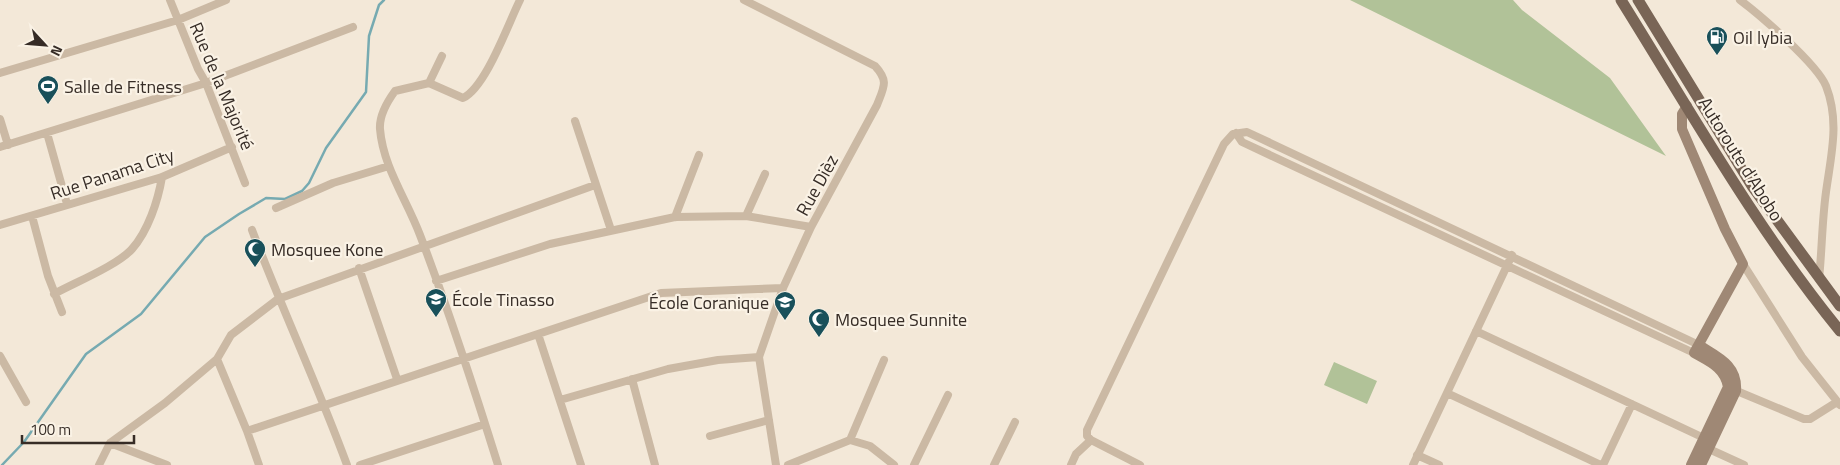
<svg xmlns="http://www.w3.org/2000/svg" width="1840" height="465" viewBox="0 0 1840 465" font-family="'Titillium Web',sans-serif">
  <rect width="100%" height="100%" fill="#f3e8d8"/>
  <path fill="#b1c298" d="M 1350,0 L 1513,0 L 1522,10 L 1610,78 L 1666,156 Z
    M 1334,362 L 1377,381 L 1367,404 L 1324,385 Z"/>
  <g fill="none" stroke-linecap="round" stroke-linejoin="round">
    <path stroke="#76aab1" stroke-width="2.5" d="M 2,465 L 24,442 L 86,354 L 141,314 L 205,237 L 239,214 L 266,198 L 285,199 L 302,191 L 309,183 L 326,148 L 366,92 L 369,36 L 379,5 L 384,0"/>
    <path stroke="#cbb9a4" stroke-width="8" d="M 170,0 L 198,69 L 206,83 L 245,183
      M 744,0 L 875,66 C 889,81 884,87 877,105 L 811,227 L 783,288 L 759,357 L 776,465
      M 1740,0 C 1760,15 1817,64 1826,86 C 1840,122 1831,155 1826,192 C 1822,221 1822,250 1819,279
      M 442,56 L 429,83 L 395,91 C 387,102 379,115 380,129 C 383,167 407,200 420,235 C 449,311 474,388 498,465
      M 0,73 L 178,20 L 226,0
      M 429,83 L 463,98 C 486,87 508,24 520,0
      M 0,119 L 8,145
      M 575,121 L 611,230
      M 47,133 L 67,204
      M 1236,133 L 1242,142 L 1694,353
      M 0,147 L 206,83 L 353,27
      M 276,208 L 333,183 L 389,166
      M 32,216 L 48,276 L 62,312
      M 746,216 L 765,174
      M 675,217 L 699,155
      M 0,225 L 162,177 L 232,147
      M 252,230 C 282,309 318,386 347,465
      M 1743,264 L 1802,357 L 1840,405
      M 359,268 L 397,379
      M 436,281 L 550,244 L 675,217 L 746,216 L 811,227
      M 54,294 C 74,283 118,265 132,249 C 148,231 158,201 162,177
      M 1476,331 L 1704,438
      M 538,334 L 581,465
      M 0,356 L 26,402
      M 217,359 L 231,335 L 278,299 L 595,185
      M 632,379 L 655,465
      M 1732,389 L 1804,419 L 1810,419 L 1837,402
      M 1447,393 L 1601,465
      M 560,400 L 668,369 L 718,360 L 759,357
      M 710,436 L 769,420
      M 850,440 L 884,360
      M 110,443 L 167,465
      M 1709,449 L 1744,465
      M 1417,455 L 1439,465
      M 99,465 L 110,443 L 165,403 L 217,359 L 247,431
      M 259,465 L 247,431 L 661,293 L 783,288
      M 360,465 L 485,424
      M 788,465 L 850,440 L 870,446 L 894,465
      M 914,465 L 948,395
      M 994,465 L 1015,422
      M 1071,465 L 1076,454 L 1091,440
      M 1140,465 L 1091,440 L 1087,436 L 1087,430 L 1224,144 L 1233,134 L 1247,132 L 1699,345
      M 1413,465 L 1512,255
      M 1603,465 L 1632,404"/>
    <path stroke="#9f8875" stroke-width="10" d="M 1687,106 L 1682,114 L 1682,129 L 1725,229 L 1743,264 L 1694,353 C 1710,362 1725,368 1728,387 L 1691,465
      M 1699,345 C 1718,357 1738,365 1736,391 L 1701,465"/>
    <path stroke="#796556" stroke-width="11" d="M 1621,0 C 1691,112 1756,228 1840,331
      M 1638,0 L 1752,186 L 1840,306"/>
  </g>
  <defs>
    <g id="fuel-pin" transform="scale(1.125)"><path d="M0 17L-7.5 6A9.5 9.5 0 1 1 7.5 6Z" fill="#19505a" stroke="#faf2e5"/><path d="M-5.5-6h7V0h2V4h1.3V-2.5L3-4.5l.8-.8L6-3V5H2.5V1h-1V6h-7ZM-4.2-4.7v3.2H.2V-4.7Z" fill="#fff"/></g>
    <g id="stadium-pin" transform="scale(1.125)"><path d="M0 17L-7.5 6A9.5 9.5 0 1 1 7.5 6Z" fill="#19505a" stroke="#faf2e5"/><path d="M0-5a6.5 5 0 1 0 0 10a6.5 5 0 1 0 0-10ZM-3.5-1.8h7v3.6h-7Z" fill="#fff"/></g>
    <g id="mosque-pin" transform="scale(1.125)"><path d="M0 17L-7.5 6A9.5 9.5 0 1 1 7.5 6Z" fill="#19505a" stroke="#faf2e5"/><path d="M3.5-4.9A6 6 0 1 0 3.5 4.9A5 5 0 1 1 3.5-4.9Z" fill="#fff"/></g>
    <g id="school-pin" transform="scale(1.125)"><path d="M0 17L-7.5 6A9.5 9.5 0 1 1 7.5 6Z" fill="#19505a" stroke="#faf2e5"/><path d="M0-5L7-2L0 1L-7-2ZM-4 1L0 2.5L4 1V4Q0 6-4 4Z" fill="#fff"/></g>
  </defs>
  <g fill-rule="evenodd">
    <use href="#fuel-pin" x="1717" y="37"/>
    <use href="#stadium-pin" x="48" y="86"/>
    <use href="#mosque-pin" x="255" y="249"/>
    <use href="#school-pin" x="436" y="299"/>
    <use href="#school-pin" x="785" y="302"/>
    <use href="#mosque-pin" x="819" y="319"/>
  </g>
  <g text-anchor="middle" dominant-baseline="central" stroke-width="4.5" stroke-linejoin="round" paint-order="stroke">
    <g font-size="18" fill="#362c26" stroke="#faf2e5" text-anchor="start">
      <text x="1733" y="37">Oil lybia</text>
      <text x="64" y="86">Salle de Fitness</text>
      <text x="271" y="249">Mosquee Kone</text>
      <text x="452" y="299">École Tinasso</text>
      <text x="769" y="302" text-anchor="end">École Coranique</text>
      <text x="835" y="319">Mosquee Sunnite</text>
    </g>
    <g font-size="18" fill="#362c26" stroke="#faf2e5">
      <text transform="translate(222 86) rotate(67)">Rue de la Majorité</text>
      <text transform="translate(1741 159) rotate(58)">Autoroute d'Abobo</text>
      <text transform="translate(112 174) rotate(-18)">Rue Panama City</text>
      <text transform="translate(817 185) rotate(-61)">Rue Dièz</text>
    </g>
  </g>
  <g transform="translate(45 45) rotate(116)" stroke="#faf2e5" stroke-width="4" paint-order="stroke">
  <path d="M0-4L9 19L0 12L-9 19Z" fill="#362c26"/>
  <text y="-8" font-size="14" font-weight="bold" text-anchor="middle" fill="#362c26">N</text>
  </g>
  <path d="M22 435v8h112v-8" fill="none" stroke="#362c26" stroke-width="2.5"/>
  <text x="30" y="435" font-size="15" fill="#362c26" stroke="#faf2e5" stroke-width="4" paint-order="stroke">100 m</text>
</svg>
